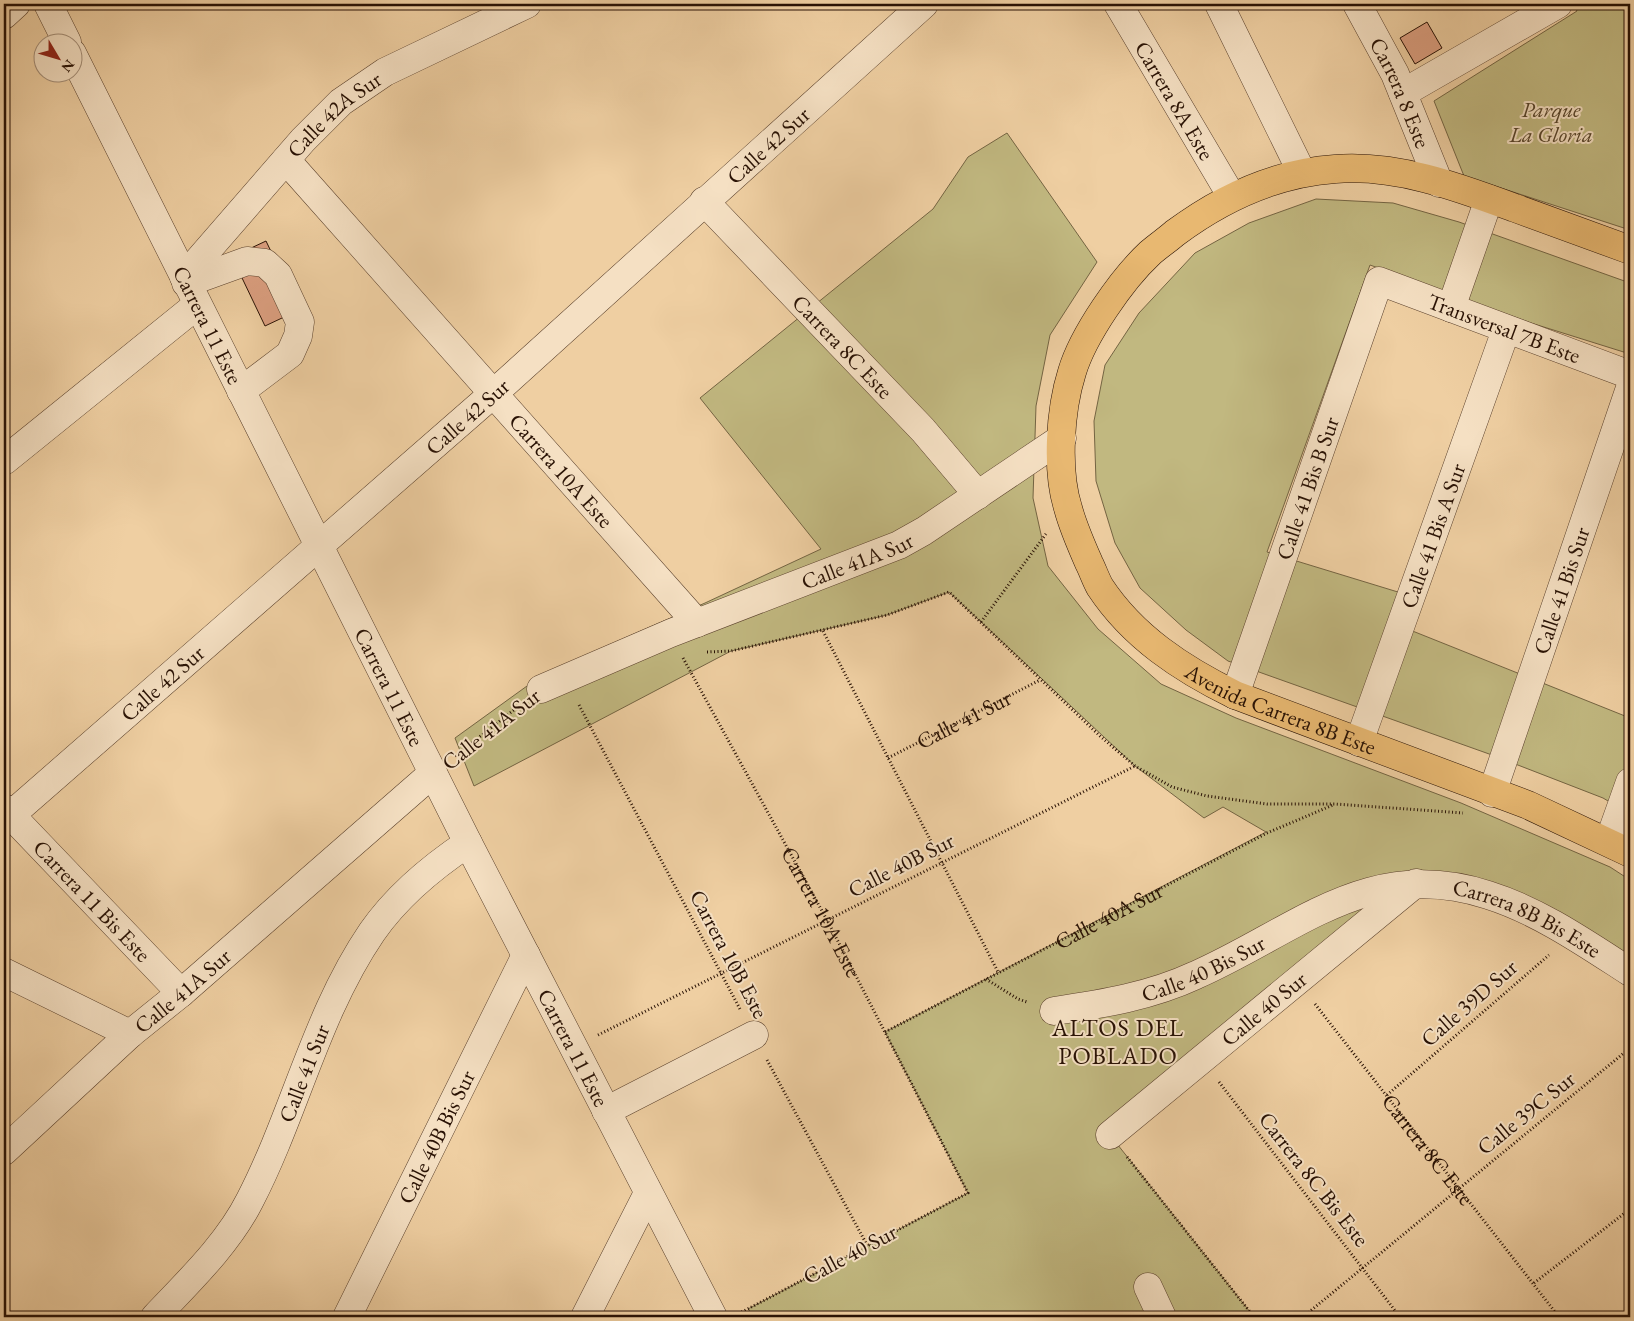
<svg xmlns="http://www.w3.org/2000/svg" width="1634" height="1321" viewBox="0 0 1634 1321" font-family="'EB Garamond',serif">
  <rect width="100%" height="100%" fill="#efcfa2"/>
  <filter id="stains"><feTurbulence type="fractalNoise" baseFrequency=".004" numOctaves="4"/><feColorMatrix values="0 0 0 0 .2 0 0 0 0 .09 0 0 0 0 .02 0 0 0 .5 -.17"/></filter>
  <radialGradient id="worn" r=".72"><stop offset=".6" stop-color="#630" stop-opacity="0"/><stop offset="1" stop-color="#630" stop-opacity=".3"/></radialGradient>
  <path fill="#c1b880" stroke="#746442" d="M 1574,4 L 1630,4 L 1630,230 L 1464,176 L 1434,101 L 1577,11 Z
    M 1007,133 L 1097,262 L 1050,335 L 1036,406 L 1033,498 L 1048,566 L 1098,629 L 1161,684 L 1236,718 L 1461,803 L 1610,867 L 1630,880 L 1630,972 L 1572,935 L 1417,882 L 1110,1135 L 1254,1317 L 755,1317 L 748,1309 L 968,1193 L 885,1032 L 1266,832 L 1223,807 L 1204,818 L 1135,766 L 949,592 L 887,615 L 731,651 L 474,786 L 455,738 L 545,673 L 705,603 L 821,549 L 700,398 L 933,209 L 968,157 Z
    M 1316,199 L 1393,203 L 1459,222 L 1630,283 L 1630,354 L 1531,323 L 1370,265 L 1267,552 L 1411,596 L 1400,626 L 1630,718 L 1630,814 L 1603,798 L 1492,755 L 1228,661 L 1186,630 L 1140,588 L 1115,543 L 1096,481 L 1094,421 L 1105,365 L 1139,313 L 1195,253 L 1249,223 Z"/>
  <path fill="#dda081" stroke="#281104" d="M 1427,22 L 1442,48 L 1415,64 L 1400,38 Z
    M 266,241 L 299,310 L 265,326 L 232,257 Z"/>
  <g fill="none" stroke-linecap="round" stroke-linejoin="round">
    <g stroke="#5a402c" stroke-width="29">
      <g id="minor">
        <path d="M 48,4 L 67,42"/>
        <path id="s5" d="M 1118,4 L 1232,197"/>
        <path d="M 1219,4 L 1302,173"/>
        <path id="s6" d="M 1357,4 L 1395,74 L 1439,183"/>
        <path d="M 4,15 L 16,4"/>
        <path id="s7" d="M 72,53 L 468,843 L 713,1317"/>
        <path d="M 1403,93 L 1558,4"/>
        <path id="s8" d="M 286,160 L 697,623"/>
        <path id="s9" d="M 704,201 L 923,430 L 978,495"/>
        <path id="s10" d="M 184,277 L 303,140 L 341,102 L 385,72 L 527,4"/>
        <path d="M 186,283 L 247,261 L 265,263 L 278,275 L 300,322 L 298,336 L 290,354 L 241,391"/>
        <path d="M 1451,308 L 1489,199"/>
        <path d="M 4,461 L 197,305"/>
        <path id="s11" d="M 541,689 L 671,633 L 899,545 L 924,531 L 1062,438"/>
        <path id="s12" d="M 1235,695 L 1379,281 L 1630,375"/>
        <path id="s13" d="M 1359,742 L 1506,330"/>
        <path id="s14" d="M 1492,793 L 1630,388"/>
        <path id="s15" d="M 4,808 L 181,993"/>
        <path id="s16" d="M 4,821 L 494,393 L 924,4"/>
        <path d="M 1609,841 L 1630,782"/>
        <path d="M 4,972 L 130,1034"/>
        <path id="s17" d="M 1054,1011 C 1103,1004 1151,996 1196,975 C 1296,931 1369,856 1488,895 C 1539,911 1585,943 1630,972"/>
        <path d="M 606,1111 L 754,1035"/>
        <path id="s18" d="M 1110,1135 L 1416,883"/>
        <path id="s19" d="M 4,1151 L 130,1034 L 181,993 L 433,773"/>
        <path d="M 1148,1287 L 1162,1317"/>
        <path id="s20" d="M 155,1317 C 188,1282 228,1244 250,1200 C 295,1113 316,1014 372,932 C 397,896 432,867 468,843"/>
        <path id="s21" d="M 347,1317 L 526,955"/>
        <path d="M 585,1317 L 648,1193"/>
      </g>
    </g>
    <g stroke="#281104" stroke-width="29">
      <g id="major">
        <path id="s22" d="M 1630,250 C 1592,236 1554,222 1515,208 C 1458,187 1397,164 1335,169 C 1277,173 1222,198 1175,233 C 1167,240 1158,246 1150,253 C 1122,279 1083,335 1072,372 C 1060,410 1056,470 1068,508 C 1073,527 1081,545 1089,563 C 1093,571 1096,580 1100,587 C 1133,637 1182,669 1235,695 L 1528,805 L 1630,853"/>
      </g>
    </g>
    <g stroke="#281104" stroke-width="3" stroke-dasharray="1 2.5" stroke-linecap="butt">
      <path d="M 981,622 L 1046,534"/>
      <path d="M 823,631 L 998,972"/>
      <path d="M 707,652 L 731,651 L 887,615 L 949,592 L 1100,736 L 1135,766 L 1172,787 L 1207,796 L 1267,804 L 1335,804 L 1463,813"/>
      <path id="s1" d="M 683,658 L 827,920 L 968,1193 L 740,1313"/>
      <path d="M 579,705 L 741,1011"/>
      <path d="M 455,756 L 519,706"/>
      <path id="s2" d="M 888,758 L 1040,680"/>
      <path d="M 986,979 L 1018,999 L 1027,1002"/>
      <path id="s3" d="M 1315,1004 L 1559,1317"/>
      <path id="s4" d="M 885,1032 L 1267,833 L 1333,805"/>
      <path d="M 598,1035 L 1135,766"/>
      <path d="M 767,1060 L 867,1245"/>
      <path d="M 1219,1082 L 1400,1317"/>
      <path d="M 1387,1095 L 1549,955"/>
      <path d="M 1127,1157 L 1254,1317"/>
      <path d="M 1534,1283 L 1630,1209"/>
      <path d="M 1303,1317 L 1630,1048"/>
    </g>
    <use href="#minor" stroke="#f5e0c3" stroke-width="28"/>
    <use href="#major" stroke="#e8b871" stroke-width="28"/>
  </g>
  <g text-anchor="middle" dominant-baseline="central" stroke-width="4" stroke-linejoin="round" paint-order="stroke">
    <g font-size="22" fill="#281104" stroke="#f5e0c3">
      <text stroke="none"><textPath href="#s6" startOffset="99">Carrera 8 Este</textPath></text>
      <text stroke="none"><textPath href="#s5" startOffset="112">Carrera 8A Este</textPath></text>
      <text stroke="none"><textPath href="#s10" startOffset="222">Calle 42A Sur</textPath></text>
      <text stroke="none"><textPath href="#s16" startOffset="1020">Calle 42 Sur</textPath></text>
      <text stroke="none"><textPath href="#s7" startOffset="304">Carrera 11 Este</textPath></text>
      <text stroke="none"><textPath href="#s12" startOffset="572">Transversal 7B Este</textPath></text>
      <text stroke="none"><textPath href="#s9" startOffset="201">Carrera 8C Este</textPath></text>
      <text stroke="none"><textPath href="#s16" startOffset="615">Calle 42 Sur</textPath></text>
      <text stroke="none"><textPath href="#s8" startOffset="415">Carrera 10A Este</textPath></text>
      <text stroke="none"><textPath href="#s12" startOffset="219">Calle 41 Bis B Sur</textPath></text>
      <text stroke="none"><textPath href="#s13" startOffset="219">Calle 41 Bis A Sur</textPath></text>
      <text stroke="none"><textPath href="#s11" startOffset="341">Calle 41A Sur</textPath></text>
      <text stroke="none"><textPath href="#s14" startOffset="214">Calle 41 Bis Sur</textPath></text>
      <text stroke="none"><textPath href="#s16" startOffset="210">Calle 42 Sur</textPath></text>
      <text stroke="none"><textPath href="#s7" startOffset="709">Carrera 11 Este</textPath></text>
      <text stroke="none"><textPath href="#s22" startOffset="1104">Avenida Carrera 8B Este</textPath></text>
      <text stroke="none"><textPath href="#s2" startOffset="85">Calle 41 Sur</textPath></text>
      <text transform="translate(491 729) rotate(-38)">Calle 41A Sur</text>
      <text transform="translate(901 865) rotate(-27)">Calle 40B Sur</text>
      <text stroke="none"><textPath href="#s15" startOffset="128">Carrera 11 Bis Este</textPath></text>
      <text stroke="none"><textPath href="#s1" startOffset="289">Carrera 10A Este</textPath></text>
      <text stroke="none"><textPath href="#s4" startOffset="252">Calle 40A Sur</textPath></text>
      <text stroke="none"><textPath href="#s17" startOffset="505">Carrera 8B Bis Este</textPath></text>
      <text transform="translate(729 954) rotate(62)">Carrera 10B Este</text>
      <text stroke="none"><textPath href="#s17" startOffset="156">Calle 40 Bis Sur</textPath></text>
      <text stroke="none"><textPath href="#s19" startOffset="240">Calle 41A Sur</textPath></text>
      <text transform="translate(1469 1003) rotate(-41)">Calle 39D Sur</text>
      <text stroke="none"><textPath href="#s18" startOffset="199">Calle 40 Sur</textPath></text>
      <text stroke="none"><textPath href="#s7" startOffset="1114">Carrera 11 Este</textPath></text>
      <text stroke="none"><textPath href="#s20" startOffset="289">Calle 41 Sur</textPath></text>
      <text transform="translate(1526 1113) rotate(-39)">Calle 39C Sur</text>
      <text stroke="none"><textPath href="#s21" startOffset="201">Calle 40B Bis Sur</textPath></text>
      <text stroke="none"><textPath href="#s3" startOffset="184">Carrera 8C Este</textPath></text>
      <text transform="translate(1314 1179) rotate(52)">Carrera 8C Bis Este</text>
      <text transform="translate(850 1254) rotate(-28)">Calle 40 Sur</text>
    </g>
    <g font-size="22" font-style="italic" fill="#564329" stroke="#f5e0c3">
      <text x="1551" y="109">Parque<tspan x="1551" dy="25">La Gloria</tspan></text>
    </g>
    <g font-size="24" letter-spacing="1" fill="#281104" stroke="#f5e0c3">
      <text x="1118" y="1027">ALTOS DEL<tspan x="1118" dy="28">POBLADO</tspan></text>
    </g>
  </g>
  <rect width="1634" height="1321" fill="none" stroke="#efcfa2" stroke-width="20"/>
  <rect x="5" y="5" width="1624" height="1311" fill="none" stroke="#281104" stroke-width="2.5"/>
  <rect x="10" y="10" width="1614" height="1301" fill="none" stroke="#281104"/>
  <g transform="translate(58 58) rotate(128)"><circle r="24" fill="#f5e0c3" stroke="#a38d77"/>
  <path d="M0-4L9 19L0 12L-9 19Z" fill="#8f2418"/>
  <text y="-8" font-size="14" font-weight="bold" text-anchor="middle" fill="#281104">N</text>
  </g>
  <rect width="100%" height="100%" filter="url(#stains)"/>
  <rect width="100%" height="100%" fill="url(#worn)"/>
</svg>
